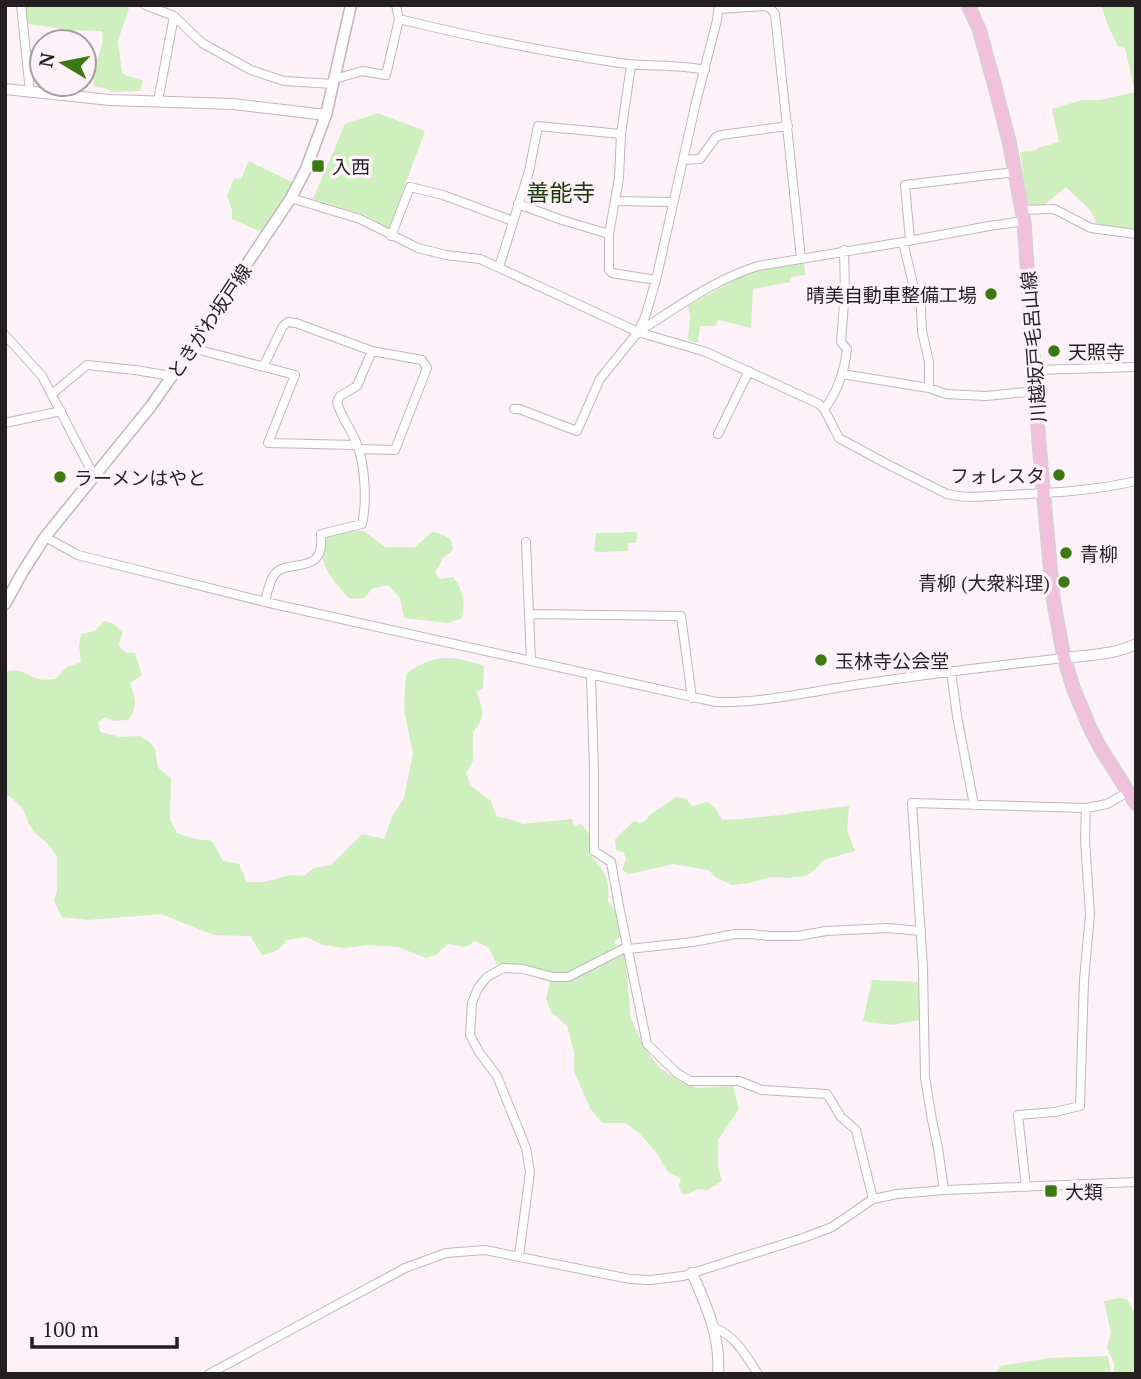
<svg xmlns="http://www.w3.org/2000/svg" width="1141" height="1379" viewBox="0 0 1141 1379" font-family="'PT Serif','Noto Sans JP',serif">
  <rect width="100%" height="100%" fill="#fff2f8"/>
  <path fill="#ceefbe" d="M 25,5 L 127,5 L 129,8 L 118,41 L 122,73 C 129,78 136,77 143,81 L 140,91 L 112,92 L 105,88 L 94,87 C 94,82 93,78 94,74 C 95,59 105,47 102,31 L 70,30 L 28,24 L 25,20 Z
    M 1101,5 L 1136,5 L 1136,231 L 1098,225 L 1091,211 L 1066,187 L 1044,205 L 1030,207 L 1026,195 L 1020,152 L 1035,151 L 1038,148 L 1059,142 L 1052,109 L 1082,100 L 1100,100 L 1135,92 L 1125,48 L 1118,46 L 1109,28 Z
    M 378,113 L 425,131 L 389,228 L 365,215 L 313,199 L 345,124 Z
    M 249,161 L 294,183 L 262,232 L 232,219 L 232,210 L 227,196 L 234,178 L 241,179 Z
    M 804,261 L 805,275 L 790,277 L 790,282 L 753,289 L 751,328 L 718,320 L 716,326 L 700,326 L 698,343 L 688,340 L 690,317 L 688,306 L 740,277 L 769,267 Z
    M 343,531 L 364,531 L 385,547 L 415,547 L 432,532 L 442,534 L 451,540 L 453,550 L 443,558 L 435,573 L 441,579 L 453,577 C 464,592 465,600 462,618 L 448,623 L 404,618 L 400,598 L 388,585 L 373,588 L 364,598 L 350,599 C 341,590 326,573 323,560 C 321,553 323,543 326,537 Z
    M 637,532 L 636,543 L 628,543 L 628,551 L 598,552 L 594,551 L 596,533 Z
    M 104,621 L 114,624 L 123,633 L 118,645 L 126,653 L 135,653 L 142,675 L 130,683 C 135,698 139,707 128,720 L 114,721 L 105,717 L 98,722 L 100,732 L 120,737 L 139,736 L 150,742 L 155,749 L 158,768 L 171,778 L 170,820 L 177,833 L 195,839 L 212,841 L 223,861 L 239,864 L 247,882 L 264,882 L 290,875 L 304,876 L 314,868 L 331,865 L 362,834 L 384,839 L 391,819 L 404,798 L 413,753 L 404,709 L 406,674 C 434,653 452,655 484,666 L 483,688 L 476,692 C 483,708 486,718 473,732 L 473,761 L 466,773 L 471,786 L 491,801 L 497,817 L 510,819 L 523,824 L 572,819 L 574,827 L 581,824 C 591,833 592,841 590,854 C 605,872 610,878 608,902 C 618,911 619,922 621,935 L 614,942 L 625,956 L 631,1019 L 644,1047 L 660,1068 L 682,1083 L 697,1088 L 733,1086 L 739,1109 L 718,1140 L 718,1168 L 722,1181 L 708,1190 L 698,1189 L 686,1195 L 681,1192 L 679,1185 L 681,1178 L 668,1172 L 655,1151 L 641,1135 L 626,1123 L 602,1123 L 590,1108 L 574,1071 L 574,1052 L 567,1026 L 551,1012 L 546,999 L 550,982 L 539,979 L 529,966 L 496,963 L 489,948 L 475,941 L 466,947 L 448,944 L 437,954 L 426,958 L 398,947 L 369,945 L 345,948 L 323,945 L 306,937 L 286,940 C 282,950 273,953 262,955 L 250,936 L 213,935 L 161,914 L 88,920 L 62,917 L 54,901 L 57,891 L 57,857 L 49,845 L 35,833 L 29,824 L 23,809 L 10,796 L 5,796 L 5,672 C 19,666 29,677 42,680 C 46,680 51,679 55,679 L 67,667 L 81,662 L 79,645 L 81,634 L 95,631 Z
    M 676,797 L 686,799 L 693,806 L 707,802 L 715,807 L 722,820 C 765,819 806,810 849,806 L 847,830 L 855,851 L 823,860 L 818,867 L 806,876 L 788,878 L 771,877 L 749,883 L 732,885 L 717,878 L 708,870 L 674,864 L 629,874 L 622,870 L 626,859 L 624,853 L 616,850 L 615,839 L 634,821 L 639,823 L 645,821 L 651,814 Z
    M 872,980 L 919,982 L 920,1020 L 892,1025 L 863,1021 Z
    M 1118,1298 L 1127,1299 L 1133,1310 L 1136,1318 L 1136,1374 L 1114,1374 L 1114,1364 L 1107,1347 L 1111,1333 L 1104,1301 Z
    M 1108,1356 L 1111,1374 L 995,1374 L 1000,1366 L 1049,1358 Z"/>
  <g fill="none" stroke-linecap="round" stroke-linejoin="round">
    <g stroke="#c4b5bd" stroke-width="10">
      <path id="minor" d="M 21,5 L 30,92
        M 145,5 L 174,16 L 202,43 L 251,70 L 284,81 L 334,84
        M 719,9 L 765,6 L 770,8 L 775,14 L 801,258
        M 399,19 C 472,37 545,52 620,63 C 648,67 677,64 705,70
        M 631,65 L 621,134 L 619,178 L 609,234 L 609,270 L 612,273 L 656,280
        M 335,79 L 362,71 L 386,75 L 399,19 L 396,5
        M 158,101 L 174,16
        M 683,160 L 700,159 L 716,137 L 721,135 L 788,126
        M 291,198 L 360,219 L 418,248 L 446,255 L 480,259 L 638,332 L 706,352 L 819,404 L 824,409 L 839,438 L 885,463 L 947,494 C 967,499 987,496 1007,495 C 1050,493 1093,491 1136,481
        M 615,201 L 673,202
        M 518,204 L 562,220 L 609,234
        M 1022,210 L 1054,209 L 1091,228 L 1136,234
        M 391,236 L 410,187 L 443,195 L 513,221
        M 910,240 L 905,185 L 1015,172
        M 903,242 L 913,284 L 921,308 L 922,331 L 929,362 L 929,388
        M 499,267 L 529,171 L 538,126 L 621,134
        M 641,330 C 678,307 715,279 758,266 L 903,242 L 989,226 L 1024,221
        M 5,335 L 42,376 L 94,476
        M 192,348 L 295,375 L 268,443 L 357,445
        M 263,367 L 283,326 L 288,322 L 296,323 L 372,351 L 422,360 L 427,368 L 395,450 L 359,449
        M 1035,370 L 1136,367
        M 842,374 L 929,388 L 946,394 L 986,396 L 1036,391
        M 52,394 L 87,365 L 135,370 L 172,376
        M 514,409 L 519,409 L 577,431 L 600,379 L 638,332 L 645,317 L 656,280 L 696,102 L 717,20 L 719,5
        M 824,409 C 837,394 845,369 847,349 L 841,342 L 845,290 L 844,250
        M 5,423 L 61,411
        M 718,434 L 749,371
        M 45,537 L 78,555 L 265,602 L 716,702 C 762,703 810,692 855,685 C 925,674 994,666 1064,658
        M 526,542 L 531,661
        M 265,602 C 267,593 269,583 274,575 C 284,560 314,572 320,551 C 322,546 321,539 321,534 L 362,524 C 367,503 365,467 358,447 C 353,431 341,418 337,402 L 340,396 L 357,386 L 372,351
        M 529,614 L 681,616 L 692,698
        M 951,671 L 957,716 L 974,805
        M 591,675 L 594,772 L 594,851 L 611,862 L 619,906 L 647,1044 L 677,1073 L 690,1081 L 739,1081 L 762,1090 L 827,1094 L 841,1117 L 856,1130 L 873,1199
        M 1026,1187 L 1018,1115 L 1055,1112 L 1080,1106 L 1084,980 L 1090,914 L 1085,840 L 1086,808
        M 944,1190 L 938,1148 L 932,1120 L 925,1077 L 923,967 L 912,803 L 1086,808 L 1107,804 L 1128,792
        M 519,1256 L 530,1172 L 526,1148 L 497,1076 L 479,1052 L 470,1035 L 472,1003 L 478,988 L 487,977 L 503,968 L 523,969 L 553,977 L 568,977 L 625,948 L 629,949 L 693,942 L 735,934 L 751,934 L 769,936 L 798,936 L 826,931 L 888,928 L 921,931
        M 713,1327 C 737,1337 744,1353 758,1374
        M 209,1374 L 405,1268 L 446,1253 L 485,1250 L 630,1279 L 650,1280 L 683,1276 L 806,1237 L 832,1227 L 873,1199 L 897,1194 L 944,1190 L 1136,1182"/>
    </g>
    <g stroke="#c4b5bd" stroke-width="12">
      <path id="tertiary" d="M 5,89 L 110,100 L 233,104 L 326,115
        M 1064,658 C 1088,655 1114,655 1136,644
        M 692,1273 C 706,1305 721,1337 718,1374"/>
    </g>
    <g stroke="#c4b5bd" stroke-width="13">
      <path id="secondary" d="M 5,604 L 22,573 L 45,537 L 151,406 L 172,376 L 291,198 L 306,169 L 326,115 L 351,5"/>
    </g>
    <g stroke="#d3d2d3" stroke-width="15">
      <path id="primary" d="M 968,5 L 979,29 L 994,83 L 1009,141 L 1024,221 L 1039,443 L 1053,598 L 1064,658 L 1074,690 L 1090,728 L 1101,749 L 1136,804"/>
    </g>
    <use href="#minor" stroke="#fff" stroke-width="8"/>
    <use href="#tertiary" stroke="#fff" stroke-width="10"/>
    <use href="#secondary" stroke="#fff" stroke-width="10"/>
    <use href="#primary" stroke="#f1c0db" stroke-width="12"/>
  </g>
  <g fill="#3d7912" stroke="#fff2f8" stroke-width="2.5">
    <rect x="311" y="159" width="14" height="14" rx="3.5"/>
    <circle cx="991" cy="294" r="7"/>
    <circle cx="1054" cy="351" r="7"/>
    <circle cx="1059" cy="475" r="7"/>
    <circle cx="60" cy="477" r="7"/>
    <circle cx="1066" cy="553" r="7"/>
    <circle cx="1064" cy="582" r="7"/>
    <circle cx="821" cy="660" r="7"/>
    <rect x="1044" y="1184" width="14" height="14" rx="3.5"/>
  </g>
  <g text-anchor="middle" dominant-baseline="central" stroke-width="7" stroke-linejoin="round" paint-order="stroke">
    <g font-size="19" fill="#241f21" stroke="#fff2f8" text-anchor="start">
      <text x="332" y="166">入西</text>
      <text x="977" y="294" text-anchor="end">晴美自動車整備工場</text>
      <text x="1068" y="351">天照寺</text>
      <text x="1045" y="475" text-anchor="end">フォレスタ</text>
      <text x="74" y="477">ラーメンはやと</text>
      <text x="1080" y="553">青柳</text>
      <text x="1050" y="582" text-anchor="end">青柳 (大衆料理)</text>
      <text x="835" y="660">玉林寺公会堂</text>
      <text x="1065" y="1191">大類</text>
    </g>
    <g font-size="19" fill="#241f21" stroke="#fff2f8">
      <text transform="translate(209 321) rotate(-56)">ときがわ坂戸線</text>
      <text transform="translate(1033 347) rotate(-94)">川越坂戸毛呂山線</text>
    </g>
    <g font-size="23" fill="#1a3707" stroke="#fff2f8">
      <text x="561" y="192">善能寺</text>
    </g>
  </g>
  <rect width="1141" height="1379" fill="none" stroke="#241f21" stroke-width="14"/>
  <g transform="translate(63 63) rotate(280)"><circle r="33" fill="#fff2f8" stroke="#a79ea2" stroke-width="2"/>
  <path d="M0-5L12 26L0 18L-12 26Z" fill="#3d7912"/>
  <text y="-10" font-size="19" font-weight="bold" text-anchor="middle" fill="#241f21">N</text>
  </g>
  <path d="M32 1337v10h145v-10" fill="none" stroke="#241f21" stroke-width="3.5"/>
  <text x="42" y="1337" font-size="21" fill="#241f21" stroke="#fff2f8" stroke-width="5" paint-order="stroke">100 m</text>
</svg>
